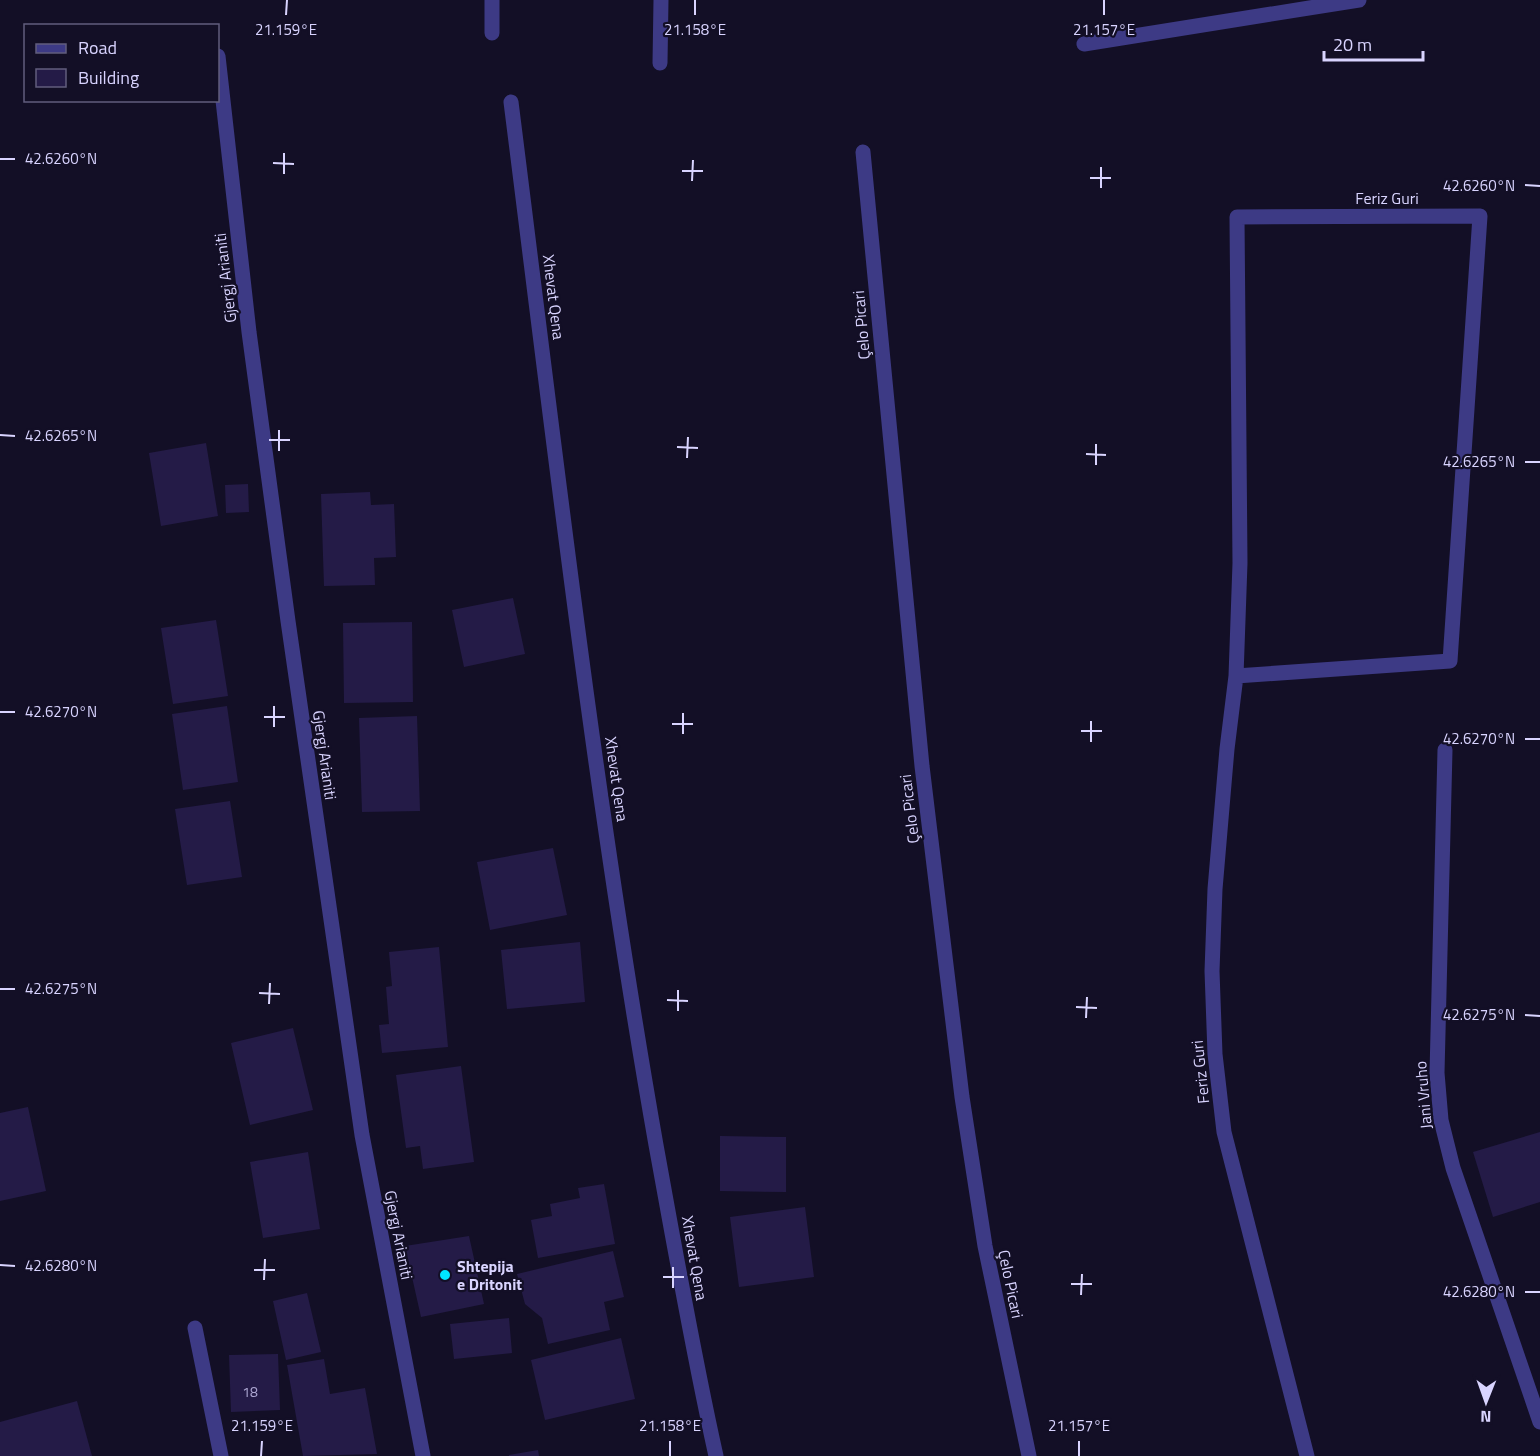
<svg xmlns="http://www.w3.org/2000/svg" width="1540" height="1456" viewBox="0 0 1540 1456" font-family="'Titillium Web',sans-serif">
  <rect width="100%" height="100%" fill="#130f26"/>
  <path fill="#241b47" d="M 206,443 L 218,516 L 161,526 L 149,453 Z
    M 248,484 L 249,512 L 226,513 L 225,485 Z
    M 370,492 L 371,505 L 394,504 L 396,557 L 374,558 L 375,585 L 324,586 L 321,494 Z
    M 513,598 L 525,654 L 464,667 L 452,610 Z
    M 216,620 L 228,696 L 173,704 L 161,628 Z
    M 412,622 L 413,702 L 344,703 L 343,623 Z
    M 227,706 L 238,782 L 183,790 L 172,714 Z
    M 417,716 L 420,811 L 362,812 L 359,718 Z
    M 230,801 L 242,877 L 187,885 L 175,809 Z
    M 553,848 L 567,915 L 490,930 L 477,862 Z
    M 580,942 L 585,1002 L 507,1009 L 501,950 Z
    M 439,947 L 448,1047 L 382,1053 L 379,1025 L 389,1024 L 386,987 L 392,986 L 389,952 Z
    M 293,1028 L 313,1110 L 250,1125 L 231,1043 Z
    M 461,1066 L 474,1162 L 423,1169 L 420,1146 L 406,1148 L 396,1075 Z
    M 28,1107 L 46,1191 L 0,1201 L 0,1113 Z
    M 1540,1132 L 1540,1202 L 1493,1217 L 1473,1152 Z
    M 720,1136 L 786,1137 L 786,1192 L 720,1191 Z
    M 308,1152 L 320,1229 L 263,1238 L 250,1162 Z
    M 604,1184 L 615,1244 L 538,1258 L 531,1220 L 552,1216 L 550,1204 L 580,1198 L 578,1188 Z
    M 805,1207 L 814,1277 L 739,1287 L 730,1217 Z
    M 469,1236 L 484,1304 L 421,1317 L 405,1246 Z
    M 613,1251 L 624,1297 L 604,1302 L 610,1330 L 548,1344 L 542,1318 L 525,1304 L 517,1274 Z
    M 307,1293 L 321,1352 L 286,1360 L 273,1301 Z
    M 509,1318 L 512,1353 L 454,1359 L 450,1324 Z
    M 621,1338 L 635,1399 L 545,1420 L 531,1360 Z
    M 278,1354 L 280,1410 L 231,1412 L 229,1355 Z
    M 324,1359 L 330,1394 L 365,1388 L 377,1454 L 303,1456 L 287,1365 Z
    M 77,1401 L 92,1456 L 0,1456 L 0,1422 Z
    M 538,1450 L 539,1456 L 509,1456 L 509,1455 Z"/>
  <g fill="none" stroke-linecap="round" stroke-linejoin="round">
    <path stroke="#3d3a85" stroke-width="15" d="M 492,0 L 492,33
      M 1084,44 L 1359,0
      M 218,56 L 249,332 L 288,621 L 362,1135 L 423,1456
      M 660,63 L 661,0
      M 511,102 C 555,451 595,799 656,1145 C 675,1249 693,1353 716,1456
      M 863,152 L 922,766 L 962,1097 L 985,1246 L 1029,1456
      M 1236,676 L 1450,661 L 1480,216 L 1237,217 L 1240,563 L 1236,676 L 1227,749 L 1215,889 L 1212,971 L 1215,1054 L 1224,1132 L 1307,1456
      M 1445,750 L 1437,1073 L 1441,1120 L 1453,1168 L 1540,1422
      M 195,1328 L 221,1456"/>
  </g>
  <path fill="none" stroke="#d9d4ff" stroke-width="2" d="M 286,15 L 287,0M 695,15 L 695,0M 1104,15 L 1104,0M 0,159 L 15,159M 273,163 L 294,164M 682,171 L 703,171M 284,174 L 284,153M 1090,178 L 1111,178M 692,181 L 693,160M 1525,185 L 1540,186M 1101,188 L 1101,167M 0,435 L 15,436M 269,440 L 290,440M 677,447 L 698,448M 279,451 L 279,430M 1086,454 L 1106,455M 687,458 L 688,437M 1525,462 L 1540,462M 1096,465 L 1096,444M 0,712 L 15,712M 264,717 L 285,717M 672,724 L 693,724M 274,727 L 274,706M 1081,731 L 1102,731M 683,734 L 683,713M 1525,739 L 1540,739M 1091,742 L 1091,721M 0,989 L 15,989M 259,993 L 280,994M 667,1000 L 688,1001M 269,1004 L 270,983M 1076,1007 L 1097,1008M 678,1011 L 678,990M 1525,1015 L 1540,1016M 1086,1018 L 1087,997M 0,1265 L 15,1266M 254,1270 L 275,1270M 663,1277 L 684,1277M 264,1280 L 265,1259M 1071,1284 L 1092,1284M 673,1288 L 673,1267M 1525,1292 L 1540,1292M 1081,1295 L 1082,1274M 261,1456 L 262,1441M 670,1456 L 670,1441M 1079,1456 L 1079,1441"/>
  <circle fill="#00e5ff" stroke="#130f26" stroke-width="2" cx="445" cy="1275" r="6"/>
  <g text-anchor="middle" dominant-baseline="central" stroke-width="4.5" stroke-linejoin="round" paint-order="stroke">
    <g font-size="14" fill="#aca6d1">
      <text x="250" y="1391">18</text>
    </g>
    <g font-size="16" fill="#d9d4ff" stroke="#130f26">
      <text x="1387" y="198">Feriz Guri</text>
      <text transform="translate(225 278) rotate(-97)">Gjergj Arianiti</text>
      <text transform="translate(554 297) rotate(83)">Xhevat Qena</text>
      <text transform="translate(861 325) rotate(-95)">Çelo Picari</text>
      <text transform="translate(325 755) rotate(82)">Gjergj Arianiti</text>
      <text transform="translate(617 779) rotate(82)">Xhevat Qena</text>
      <text transform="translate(909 809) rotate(-97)">Çelo Picari</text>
      <text transform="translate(1200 1072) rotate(-96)">Feriz Guri</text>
      <text transform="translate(1423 1095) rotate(-95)">Jani Vruho</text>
      <text transform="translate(399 1235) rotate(79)">Gjergj Arianiti</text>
      <text transform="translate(695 1258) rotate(80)">Xhevat Qena</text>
      <text transform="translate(1011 1284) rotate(78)">Çelo Picari</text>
    </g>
    <g font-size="16" font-weight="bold" fill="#d9d4ff" stroke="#130f26" text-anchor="start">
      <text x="457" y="1266">Shtepija<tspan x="457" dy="18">e Dritonit</tspan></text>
    </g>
  </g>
  <g font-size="15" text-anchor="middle" fill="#d9d4ff" stroke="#130f26" stroke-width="4.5" stroke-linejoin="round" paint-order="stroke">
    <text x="286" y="35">21.159°E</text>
    <text x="695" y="35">21.158°E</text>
    <text x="1104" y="35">21.157°E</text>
    <text x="61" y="164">42.6260°N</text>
    <text x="1479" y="191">42.6260°N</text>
    <text x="61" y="441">42.6265°N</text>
    <text x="1479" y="467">42.6265°N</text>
    <text x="61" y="717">42.6270°N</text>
    <text x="1479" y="744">42.6270°N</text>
    <text x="61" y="994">42.6275°N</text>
    <text x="1479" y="1020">42.6275°N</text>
    <text x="61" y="1271">42.6280°N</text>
    <text x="1479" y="1297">42.6280°N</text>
    <text x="262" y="1431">21.159°E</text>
    <text x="670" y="1431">21.158°E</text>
    <text x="1079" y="1431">21.157°E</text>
  </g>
  <rect x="24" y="24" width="195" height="78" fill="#130f26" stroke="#625e7d" stroke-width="1.5"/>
  <rect x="36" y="44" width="30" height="9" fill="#3d3a85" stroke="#625e7d" stroke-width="1.5"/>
  <text x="78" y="54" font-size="18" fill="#d9d4ff">Road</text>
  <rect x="36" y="69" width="30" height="18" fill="#241b47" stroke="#625e7d" stroke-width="1.5"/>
  <text x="78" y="84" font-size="18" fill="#d9d4ff">Building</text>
  <g transform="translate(1486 1402) rotate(181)" stroke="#130f26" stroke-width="4.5" paint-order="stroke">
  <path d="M0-4.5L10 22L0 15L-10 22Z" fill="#d9d4ff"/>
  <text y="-9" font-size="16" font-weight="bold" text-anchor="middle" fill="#d9d4ff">N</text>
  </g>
  <path d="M1324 51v9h99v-9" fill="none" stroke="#d9d4ff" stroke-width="3"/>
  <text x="1333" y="51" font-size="18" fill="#d9d4ff" stroke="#130f26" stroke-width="4.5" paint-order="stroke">20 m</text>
</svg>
